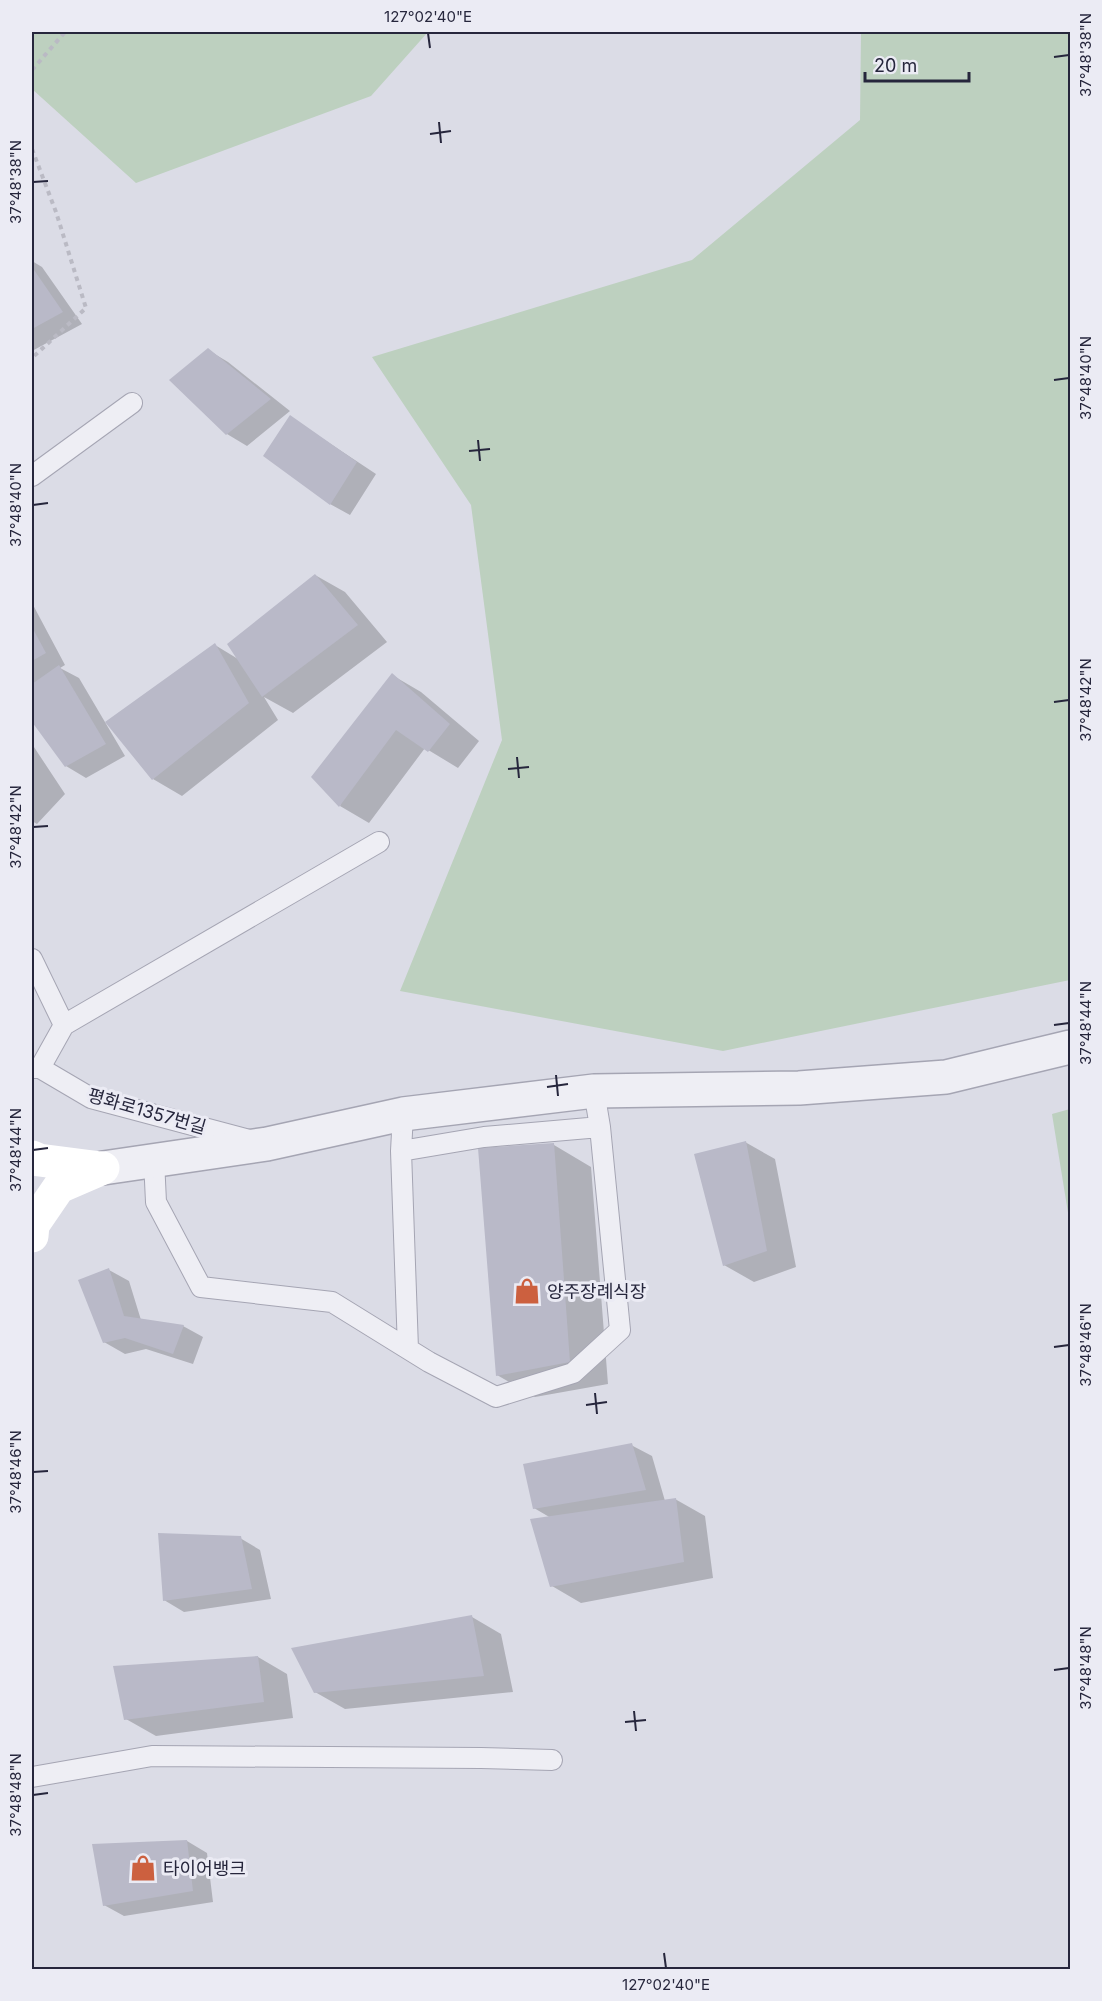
<svg xmlns="http://www.w3.org/2000/svg" width="1102" height="2001" viewBox="0 0 1102 2001" font-family="Inter,'Noto Sans KR',sans-serif">
  <rect width="100%" height="100%" fill="#dbdce6"/>
  <path fill="#bdd0bf" d="M 32,32 L 428,32 L 371,96 L 136,183 L 32,89 Z
    M 861,32 L 1070,32 L 1070,980 L 723,1051 L 400,991 L 502,740 L 471,505 L 372,357 L 692,260 L 860,120 Z
    M 1070,1109 L 1070,1225 L 1052,1114 Z"/>
  <path fill="#0003" d="M 32,261 L 42,267 L 82,324 L 32,351 Z
    M 208,350 L 228,362 L 290,411 L 247,446 L 227,434 Z
    M 290,417 L 376,474 L 350,515 L 330,504 Z
    M 315,575 L 345,592 L 387,642 L 293,713 L 264,697 L 278,720 L 182,796 L 153,779 L 215,645 L 238,659 Z
    M 32,603 L 65,665 L 60,668 L 79,678 L 125,756 L 86,778 L 66,766 L 32,719 Z
    M 392,675 L 421,692 L 479,741 L 458,768 L 425,748 L 369,823 L 340,806 Z
    M 32,744 L 65,794 L 37,824 L 32,821 Z
    M 745,1142 L 775,1159 L 796,1267 L 754,1282 L 724,1265 Z
    M 554,1145 L 591,1167 L 608,1384 L 535,1397 L 497,1375 Z
    M 109,1270 L 129,1281 L 141,1320 L 183,1326 L 203,1337 L 193,1364 L 146,1349 L 125,1354 L 104,1342 Z
    M 631,1445 L 652,1456 L 665,1501 L 675,1499 L 705,1516 L 713,1578 L 581,1603 L 552,1586 L 551,1518 L 534,1508 Z
    M 240,1538 L 260,1550 L 271,1599 L 184,1612 L 164,1600 Z
    M 472,1617 L 501,1634 L 513,1692 L 345,1709 L 315,1692 Z
    M 258,1657 L 287,1674 L 293,1718 L 156,1736 L 126,1719 Z
    M 187,1841 L 207,1853 L 213,1902 L 124,1916 L 104,1905 Z"/>
  <path fill="#b9b9c8" d="M 32,267 L 63,312 L 32,329 Z
    M 208,348 L 271,399 L 226,435 L 169,380 Z
    M 290,415 L 357,462 L 330,505 L 263,456 Z
    M 315,574 L 358,625 L 262,697 L 227,644 Z
    M 32,627 L 46,653 L 32,661 Z
    M 215,643 L 249,703 L 152,780 L 105,722 Z
    M 59,665 L 106,744 L 65,767 L 32,722 L 32,684 Z
    M 392,673 L 450,724 L 428,752 L 396,730 L 339,807 L 311,777 Z
    M 746,1141 L 767,1251 L 723,1266 L 694,1154 Z
    M 554,1143 L 570,1362 L 496,1376 L 478,1148 Z
    M 109,1268 L 124,1316 L 184,1325 L 173,1354 L 125,1338 L 103,1343 L 78,1280 Z
    M 632,1443 L 646,1490 L 533,1509 L 523,1464 Z
    M 676,1498 L 684,1562 L 550,1587 L 530,1519 Z
    M 158,1533 L 241,1536 L 252,1589 L 163,1601 Z
    M 472,1615 L 484,1676 L 314,1693 L 291,1648 Z
    M 258,1656 L 264,1702 L 124,1720 L 113,1666 Z
    M 187,1840 L 193,1891 L 103,1906 L 92,1844 Z"/>
  <g fill="none" stroke-linecap="round" stroke-linejoin="round">
    <g stroke="#a5a5b3" stroke-width="22">
      <path id="service" d="M 32,476 L 132,403
        M 32,959 L 64,1025
        M 32,1068 L 40,1068 L 91,1098 L 249,1140
        M 40,1068 L 64,1025 L 379,842
        M 403,1114 L 401,1151 L 408,1349
        M 401,1151 L 484,1137 L 600,1127
        M 154,1160 L 156,1202 L 201,1287 L 332,1302 L 429,1362 L 496,1397 L 573,1373 L 620,1330 L 600,1127 L 594,1091
        M 32,1777 L 152,1756 L 481,1758 L 552,1760"/>
    </g>
    <g stroke="#a5a5b3" stroke-width="36">
      <path id="tertiary" d="M 103,1168 L 267,1144 L 403,1114 L 594,1091 L 799,1088 L 946,1077 L 1070,1047"/>
    </g>
    <path stroke="#babac4" stroke-width="4" stroke-dasharray="4.5 4.5" stroke-linecap="butt" d="M 32,70 L 65,32
      M 32,149 L 56,212 L 86,308 L 32,358"/>
    <use href="#service" stroke="#eeeef4" stroke-width="20"/>
    <use href="#tertiary" stroke="#eeeef4" stroke-width="33"/>
    <path stroke="#fff" stroke-width="33" d="M 32,1157 L 39,1160 L 101,1168
      M 32,1236 L 33,1225 L 59,1187 L 103,1168"/>
  </g>
  <path fill="none" stroke="#26263c" stroke-width="2" d="M 428,33 L 430,48M 1054,57 L 1069,55M 439,122 L 441,143M 430,134 L 451,131M 33,182 L 48,181M 1054,380 L 1069,378M 478,440 L 480,461M 469,451 L 490,449M 33,505 L 48,503M 1054,702 L 1069,700M 517,757 L 519,778M 508,769 L 529,767M 33,827 L 48,826M 1054,1025 L 1069,1023M 556,1075 L 558,1096M 547,1087 L 568,1084M 33,1150 L 48,1148M 1054,1347 L 1069,1345M 595,1393 L 597,1414M 586,1405 L 607,1402M 33,1472 L 48,1471M 1054,1670 L 1069,1668M 634,1711 L 636,1731M 625,1722 L 646,1720M 33,1795 L 48,1793M 664,1953 L 666,1968"/>
  <defs>
    <g id="shop-bare" transform="scale(2.07)"><path d="M-5-2.5h2.3a2.7 3.5 0 0 1 5.4 0H5L5.5 6h-11ZM-1.5-2.5h3a1.5 2.3 0 0 0-3 0Z" fill="#cc603f" stroke="#ebebf4" stroke-width="2.5" paint-order="stroke"/></g>
  </defs>
  <g fill-rule="evenodd">
    <use href="#shop-bare" x="527" y="1291"/>
    <use href="#shop-bare" x="143" y="1868"/>
  </g>
  <g text-anchor="middle" dominant-baseline="central" stroke-width="6" stroke-linejoin="round" paint-order="stroke">
    <g font-size="18" fill="#26263c" stroke="#ebebf4">
      <text transform="translate(147 1111) rotate(16)">평화로1357번길</text>
    </g>
    <g font-size="18" fill="#26263c" stroke="#ebebf4" text-anchor="start">
      <text x="547" y="1291">양주장례식장</text>
      <text x="163" y="1868">타이어뱅크</text>
    </g>
  </g>
  <rect width="1102" height="2001" fill="none" stroke="#ebebf4" stroke-width="66"/>
  <path d="M865 72v9h104v-9" fill="none" stroke="#26263c" stroke-width="3"/>
  <text x="874" y="72" font-size="18" fill="#26263c" stroke="#ebebf4" stroke-width="4.5" paint-order="stroke">20 m</text>
  <rect x="33" y="33" width="1036" height="1935" fill="none" stroke="#26263c" stroke-width="2"/>
  <g font-size="15" text-anchor="middle" fill="#26263c">
    <text x="428" y="22">127°02'40"E</text>
    <text transform="translate(1086 55) rotate(-90)" y="5">37°48'38"N</text>
    <text transform="translate(16 182) rotate(-90)" y="5">37°48'38"N</text>
    <text transform="translate(1086 378) rotate(-90)" y="5">37°48'40"N</text>
    <text transform="translate(16 505) rotate(-90)" y="5">37°48'40"N</text>
    <text transform="translate(1086 700) rotate(-90)" y="5">37°48'42"N</text>
    <text transform="translate(16 827) rotate(-90)" y="5">37°48'42"N</text>
    <text transform="translate(1086 1023) rotate(-90)" y="5">37°48'44"N</text>
    <text transform="translate(16 1150) rotate(-90)" y="5">37°48'44"N</text>
    <text transform="translate(1086 1345) rotate(-90)" y="5">37°48'46"N</text>
    <text transform="translate(16 1472) rotate(-90)" y="5">37°48'46"N</text>
    <text transform="translate(1086 1668) rotate(-90)" y="5">37°48'48"N</text>
    <text transform="translate(16 1795) rotate(-90)" y="5">37°48'48"N</text>
    <text x="666" y="1990">127°02'40"E</text>
  </g>
</svg>
